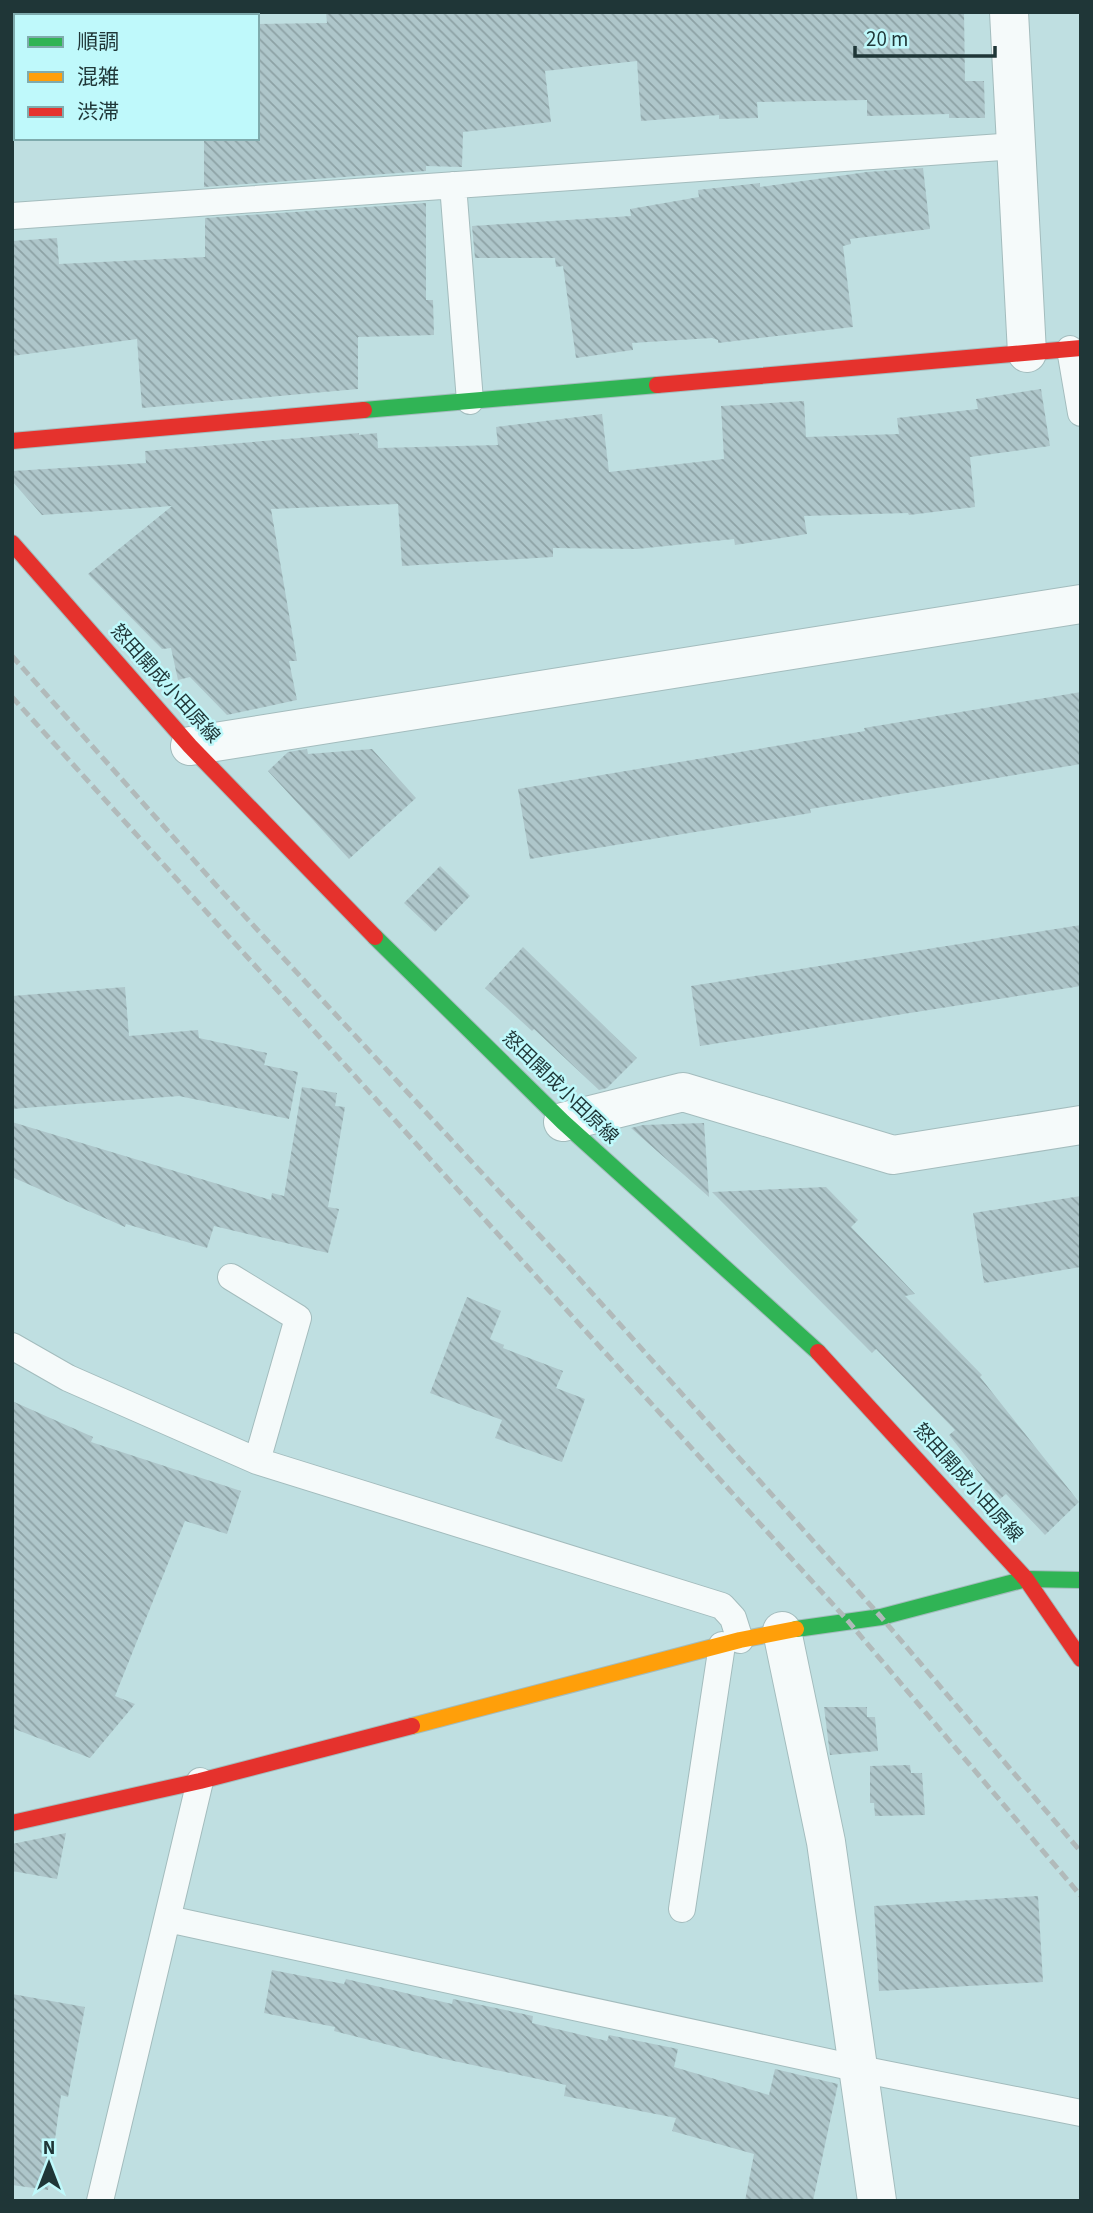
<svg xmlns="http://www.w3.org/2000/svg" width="1093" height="2213" viewBox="0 0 1093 2213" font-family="'Source Sans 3','Noto Sans JP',sans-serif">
  <defs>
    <pattern id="building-back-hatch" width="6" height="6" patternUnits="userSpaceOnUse" patternTransform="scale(1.75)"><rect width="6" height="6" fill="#aec6ca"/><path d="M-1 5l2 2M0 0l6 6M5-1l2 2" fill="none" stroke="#8da2a5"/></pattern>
  </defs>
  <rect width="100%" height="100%" fill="#bfdfe1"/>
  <path fill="url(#building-back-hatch)" d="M 326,12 L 964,12 L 965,81 L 984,81 L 985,118 L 949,118 L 949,114 L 867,116 L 867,100 L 757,102 L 758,118 L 719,119 L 719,115 L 641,121 L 637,61 L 545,71 L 551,122 L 463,132 L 462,167 L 426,166 L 426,171 L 204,187 L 204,138 L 257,138 L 257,24 L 327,23 Z
    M 923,168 L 930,229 L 850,239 L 851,244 L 843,246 L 853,327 L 718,343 L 718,340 L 712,338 L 632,343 L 633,350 L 576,358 L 563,266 L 556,267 L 555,258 L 475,258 L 472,226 L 631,216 L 630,209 L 699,197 L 698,190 L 760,183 L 760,187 L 867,172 Z
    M 426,203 L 426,300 L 433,300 L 434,335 L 358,337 L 358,389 L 142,408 L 137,339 L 12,356 L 12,241 L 57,238 L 59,264 L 205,257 L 205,218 Z
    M 1041,389 L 1050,446 L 970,457 L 975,507 L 909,515 L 908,513 L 804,516 L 807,534 L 735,545 L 734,539 L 637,549 L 553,548 L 553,557 L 402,566 L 398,504 L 271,509 L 297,661 L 289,661 L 297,700 L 227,715 L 190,677 L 178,680 L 171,648 L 162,649 L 88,574 L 172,506 L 42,515 L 12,481 L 12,471 L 146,463 L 145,451 L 359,433 L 359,435 L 377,433 L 378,448 L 498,445 L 496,427 L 602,414 L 609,472 L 724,459 L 721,406 L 804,401 L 806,437 L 899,434 L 897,418 L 978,409 L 976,399 Z
    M 1081,692 L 1081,764 L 810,809 L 811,813 L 530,859 L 518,789 L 865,731 L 864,728 Z
    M 307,749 L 308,754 L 372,749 L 416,798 L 349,859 L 268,771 L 288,752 Z
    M 440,866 L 470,896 L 435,932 L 404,903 Z
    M 1081,925 L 1081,986 L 700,1046 L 691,986 Z
    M 523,947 L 637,1058 L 607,1088 L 599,1090 L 534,1029 L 532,1031 L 485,988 Z
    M 125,987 L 129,1036 L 198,1030 L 199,1038 L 267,1053 L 264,1065 L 298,1072 L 289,1119 L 179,1096 L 12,1109 L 12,996 Z
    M 302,1087 L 337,1093 L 335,1106 L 345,1107 L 328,1207 L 339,1209 L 328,1253 L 214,1226 L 207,1248 L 126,1224 L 125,1227 L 12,1177 L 12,1122 L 271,1200 L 272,1193 L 284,1196 Z
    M 704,1123 L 709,1197 L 631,1128 L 643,1125 Z
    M 826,1187 L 858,1220 L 851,1227 L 915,1294 L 905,1296 L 982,1375 L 980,1377 L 1079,1502 L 1045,1535 L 1006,1494 L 1000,1499 L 949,1435 L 955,1430 L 876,1349 L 872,1353 L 712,1192 Z
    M 1081,1196 L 1081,1267 L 984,1283 L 973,1213 Z
    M 467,1297 L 501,1311 L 490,1339 L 504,1345 L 503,1348 L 563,1371 L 556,1388 L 585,1399 L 562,1462 L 495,1438 L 502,1420 L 430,1393 Z
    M 12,1401 L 93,1437 L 91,1442 L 241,1491 L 227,1534 L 185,1521 L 115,1696 L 135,1704 L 90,1758 L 12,1728 Z
    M 824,1707 L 867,1707 L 867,1717 L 875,1717 L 878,1751 L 830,1755 Z
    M 910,1765 L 911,1773 L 922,1773 L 925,1815 L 875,1816 L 874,1803 L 870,1803 L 870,1766 Z
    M 66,1833 L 57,1879 L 12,1871 L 12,1844 Z
    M 1038,1896 L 1043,1982 L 879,1991 L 874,1906 Z
    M 272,1970 L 344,1984 L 346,1979 L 452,2004 L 453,1999 L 533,2016 L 532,2023 L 607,2041 L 609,2035 L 678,2049 L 674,2067 L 769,2095 L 775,2069 L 838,2084 L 813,2201 L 745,2201 L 754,2154 L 672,2131 L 676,2118 L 564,2096 L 566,2085 L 440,2058 L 334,2031 L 335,2027 L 264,2013 Z
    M 12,1994 L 85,2007 L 68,2097 L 61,2095 L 48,2190 L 12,2185 Z"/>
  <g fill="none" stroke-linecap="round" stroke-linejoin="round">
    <g stroke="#a3bcbd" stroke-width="28">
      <path id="lane" d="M 453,185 L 470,401
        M 12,216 L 1016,146
        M 1070,349 L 1081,413
        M 231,1277 L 298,1318 L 257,1461
        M 12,1346 L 68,1378 L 257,1461 L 722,1606 L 733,1618 L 740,1640
        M 682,1909 L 722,1645
        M 168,1919 L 860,2069 L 1081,2113
        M 100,2201 L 200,1781"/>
    </g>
    <g stroke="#a3bcbd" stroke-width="40">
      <path id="street" d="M 1009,12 L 1027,353
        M 190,746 L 1081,604
        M 563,1122 L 683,1092 L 893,1155 L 1081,1125
        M 782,1631 L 826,1842 L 877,2201"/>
    </g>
    <g stroke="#a3bcbd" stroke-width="18">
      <path id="fast" d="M 364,410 L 657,385
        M 375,937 L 563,1122 L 818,1352
        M 796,1629 L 881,1617 L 1026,1579 L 1081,1580"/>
    </g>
    <g stroke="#a3bcbd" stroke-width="18">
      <path id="slow" d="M 412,1726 L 740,1640 L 796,1629"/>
    </g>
    <g stroke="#a3bcbd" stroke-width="18">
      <path id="jam" d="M 657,385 L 1081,348
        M 12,441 L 364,410
        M 12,543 L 190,746 L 375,937
        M 818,1352 L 1026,1579 L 1081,1659
        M 12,1823 L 200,1781 L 412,1726"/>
    </g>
    <use href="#lane" stroke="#f5fafa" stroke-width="26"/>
    <use href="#street" stroke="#f5fafa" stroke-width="38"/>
    <use href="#fast" stroke="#30b455" stroke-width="16"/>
    <use href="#slow" stroke="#ff9f0a" stroke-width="16"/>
    <use href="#jam" stroke="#e5322d" stroke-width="16"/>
    <path stroke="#b1baba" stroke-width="5" stroke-dasharray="10 5" stroke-linecap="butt" d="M 12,656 L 216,885 L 567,1265 L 881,1617 L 1081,1852
      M 12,697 L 848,1621 L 1081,1896"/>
  </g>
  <g text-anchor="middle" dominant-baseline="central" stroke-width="5" stroke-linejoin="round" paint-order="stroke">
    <g font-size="19" fill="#1f3637" stroke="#bff9fb">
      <text transform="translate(165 684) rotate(48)">怒田開成小田原線</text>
      <text transform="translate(560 1088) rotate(44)">怒田開成小田原線</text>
      <text transform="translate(968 1483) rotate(48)">怒田開成小田原線</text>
    </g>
  </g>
  <rect width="1093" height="2213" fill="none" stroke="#1f3637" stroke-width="28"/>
  <rect x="14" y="14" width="245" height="126" fill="#bff9fb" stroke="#7fabad" stroke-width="2"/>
  <rect x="28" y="37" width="35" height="10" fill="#30b455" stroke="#7fabad" stroke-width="2"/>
  <text x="77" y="49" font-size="21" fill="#1f3637">順調</text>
  <rect x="28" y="72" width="35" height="10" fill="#ff9f0a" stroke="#7fabad" stroke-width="2"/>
  <text x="77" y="84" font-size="21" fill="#1f3637">混雑</text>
  <rect x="28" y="107" width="35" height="10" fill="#e5322d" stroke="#7fabad" stroke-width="2"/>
  <text x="77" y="119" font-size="21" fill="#1f3637">渋滞</text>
  <g transform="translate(49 2164)" stroke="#bff9fb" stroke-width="5" paint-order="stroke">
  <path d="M0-5L12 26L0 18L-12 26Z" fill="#1f3637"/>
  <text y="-10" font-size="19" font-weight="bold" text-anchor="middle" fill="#1f3637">N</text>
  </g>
  <path d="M855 46v10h140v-10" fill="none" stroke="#1f3637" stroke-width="3.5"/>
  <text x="866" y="46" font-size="21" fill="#1f3637" stroke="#bff9fb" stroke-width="5" paint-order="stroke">20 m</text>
</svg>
